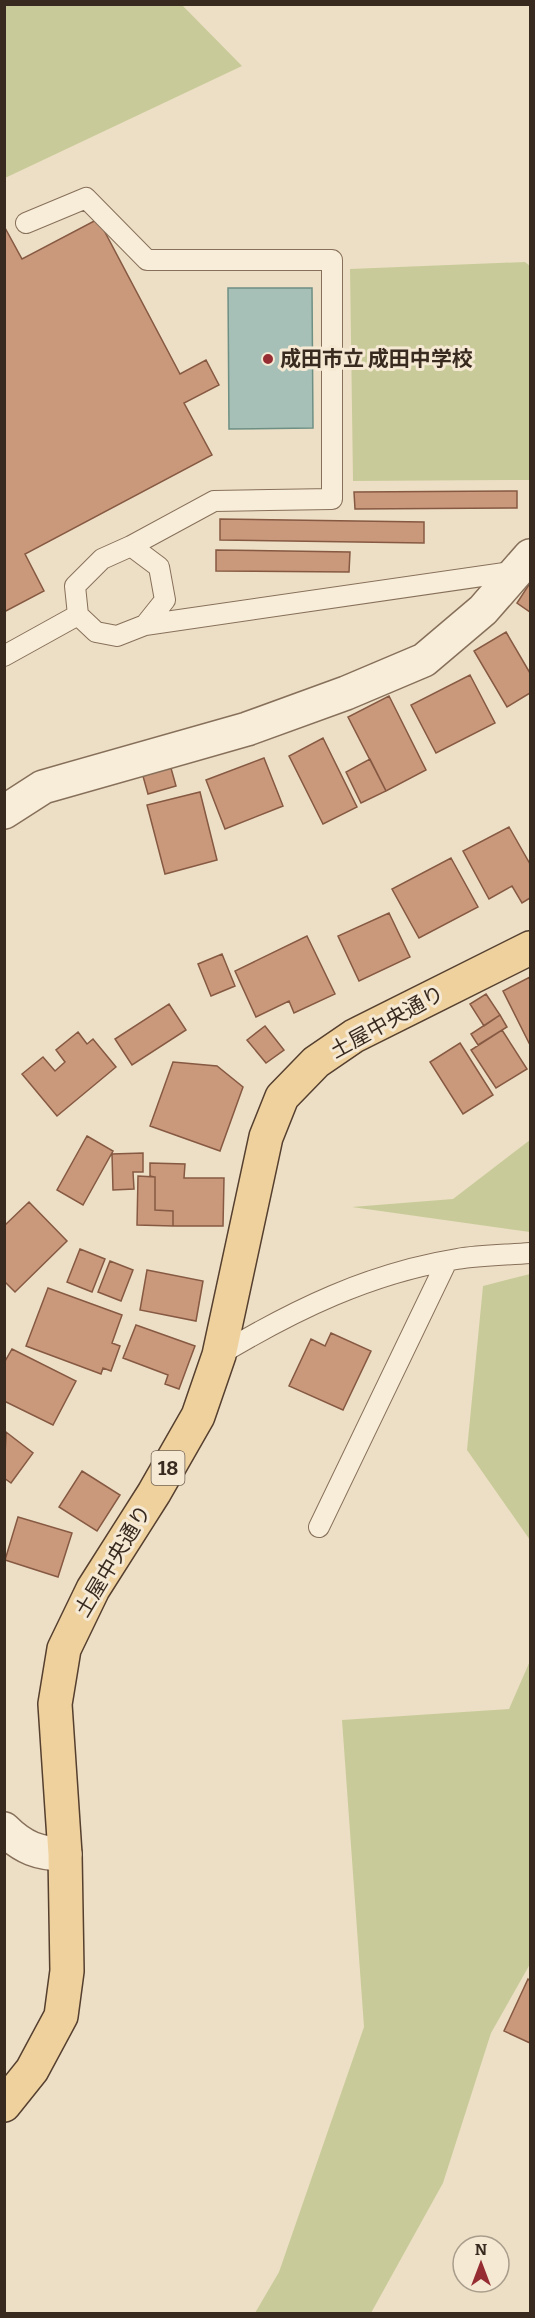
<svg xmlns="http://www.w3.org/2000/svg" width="535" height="2318" viewBox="0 0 535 2318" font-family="Bitter,'Noto Sans JP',serif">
  <rect width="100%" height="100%" fill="#eddfc5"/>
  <path fill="#c8cb99" d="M 45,5 L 182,5 L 242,66 L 5,178 L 5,5 Z
    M 525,262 L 530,266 L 530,480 L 353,481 L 350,269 Z
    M 530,1140 L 530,1232 L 352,1207 L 453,1199 Z
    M 530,1274 L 530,1540 L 467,1450 L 483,1286 Z
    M 530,1661 L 530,1964 L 491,2033 L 443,2183 L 371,2313 L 255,2313 L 279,2272 L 364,2027 L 342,1720 L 509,1709 Z"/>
  <path fill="#a6c0b7" stroke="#6d8f84" stroke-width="1.5" d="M 228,288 L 312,288 L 313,428 L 229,429 Z"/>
  <path fill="#ca987b" stroke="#865942" stroke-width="1.5" d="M 98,219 L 180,374 L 206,360 L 219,385 L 184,403 L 212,455 L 25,554 L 44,591 L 4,612 L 4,226 L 22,259 Z
    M 517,491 L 517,508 L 355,509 L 354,492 Z
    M 220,519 L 424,522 L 424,543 L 220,540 Z
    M 216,550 L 350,552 L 349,572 L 216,571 Z
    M 530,583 L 530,612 L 517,603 Z
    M 506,632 L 530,673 L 530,693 L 507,707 L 474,651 Z
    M 470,675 L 495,723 L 436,753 L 411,705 Z
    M 389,696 L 426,770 L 386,791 L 348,717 Z
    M 323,738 L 357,807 L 323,824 L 289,756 Z
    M 264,758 L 283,806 L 225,829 L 206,780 Z
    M 370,759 L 386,791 L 361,803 L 346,772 Z
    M 169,761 L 176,786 L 148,794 L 141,769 Z
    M 200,792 L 217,860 L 165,874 L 147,805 Z
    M 509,827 L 530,864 L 530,898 L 522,903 L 512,886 L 489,899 L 463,851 Z
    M 451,858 L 478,907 L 419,938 L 392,889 Z
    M 389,913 L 410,957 L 359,981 L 338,936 Z
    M 307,936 L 335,994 L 294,1013 L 289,1001 L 256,1017 L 235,971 Z
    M 222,954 L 235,986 L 211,996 L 198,964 Z
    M 530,977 L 530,1042 L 529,1043 L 503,991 Z
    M 486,994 L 500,1015 L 484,1026 L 470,1004 Z
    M 169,1004 L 186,1030 L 132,1065 L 115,1039 Z
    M 500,1015 L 507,1027 L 478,1045 L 471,1034 Z
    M 265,1026 L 284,1050 L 266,1063 L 247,1040 Z
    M 502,1030 L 527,1069 L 496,1088 L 471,1050 Z
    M 78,1032 L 87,1044 L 93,1039 L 116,1067 L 57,1116 L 22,1074 L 43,1057 L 55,1071 L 65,1062 L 56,1050 Z
    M 460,1043 L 493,1095 L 463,1114 L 430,1062 Z
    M 173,1062 L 217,1066 L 243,1087 L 220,1151 L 150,1126 Z
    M 87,1136 L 113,1151 L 83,1205 L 57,1190 Z
    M 143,1153 L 143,1172 L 133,1172 L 134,1189 L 113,1190 L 112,1154 Z
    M 150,1163 L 185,1164 L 184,1178 L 224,1178 L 223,1226 L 173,1226 L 173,1211 L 155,1210 L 155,1177 L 150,1176 Z
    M 138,1176 L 155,1177 L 155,1210 L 173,1211 L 173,1226 L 137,1225 Z
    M 29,1202 L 67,1241 L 15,1292 L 4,1281 L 4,1226 Z
    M 80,1249 L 105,1259 L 92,1292 L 67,1282 Z
    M 110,1261 L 133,1270 L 121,1301 L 98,1292 Z
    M 147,1270 L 203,1281 L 196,1321 L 140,1310 Z
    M 48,1288 L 122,1315 L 112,1343 L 120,1346 L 111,1371 L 103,1368 L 101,1374 L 26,1346 Z
    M 136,1325 L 195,1346 L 179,1389 L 165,1384 L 168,1375 L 123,1358 Z
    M 331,1333 L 371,1351 L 343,1410 L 289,1386 L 311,1339 L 325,1346 Z
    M 12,1349 L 76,1381 L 53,1425 L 4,1401 L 4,1363 Z
    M 6,1432 L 33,1453 L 11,1483 L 4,1478 Z
    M 82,1471 L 120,1495 L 97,1531 L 59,1507 Z
    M 18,1517 L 72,1533 L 58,1577 L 5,1560 Z
    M 528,1979 L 530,1981 L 530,2043 L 504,2031 Z"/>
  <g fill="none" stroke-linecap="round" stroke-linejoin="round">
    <g stroke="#87705b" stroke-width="22">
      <path id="service" d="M 26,223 L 86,198 L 147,260 L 332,260 L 332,499 L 214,501 L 131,546
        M 131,546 L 159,567 L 165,600 L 145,625 L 117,636 L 96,632 L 78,615 L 75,586 L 102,559 Z
        M 145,625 L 517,571
        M 4,656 L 78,615
        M 219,1355 C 294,1310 370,1273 457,1259 C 481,1255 506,1255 530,1253
        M 319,1527 L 447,1261"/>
    </g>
    <g stroke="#87705b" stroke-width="36">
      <path id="minor" d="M 4,812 L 43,787 L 247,729 L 346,693 L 424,660 L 483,610 L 530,556
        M 4,1829 C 23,1848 39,1854 65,1854"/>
    </g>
    <g stroke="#553f2f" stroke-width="36">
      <path id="primary" d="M 4,2105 L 32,2070 L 61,2016 L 67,1971 L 65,1854 L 55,1704 L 64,1649 L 93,1589 L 154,1493 L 198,1416 L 219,1355 L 266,1137 L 282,1097 L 316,1062 L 354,1036 L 530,948"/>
    </g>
    <use href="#service" stroke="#f8edd8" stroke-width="20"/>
    <use href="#minor" stroke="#f8edd8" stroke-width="33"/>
    <use href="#primary" stroke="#efd19e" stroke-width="33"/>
  </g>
  <circle fill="#952d33" stroke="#f5e9d4" stroke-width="2" cx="268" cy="359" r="6"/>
  <g text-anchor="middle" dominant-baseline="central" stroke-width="6" stroke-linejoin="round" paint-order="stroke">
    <rect fill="#f5e9d4" stroke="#716355" stroke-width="1.5" x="151.5" y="1451" width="33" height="34" rx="4.5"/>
    <g font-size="20" font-weight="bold" fill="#382a1f">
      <text x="168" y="1468">18</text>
    </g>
    <g font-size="21" font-weight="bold" fill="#382a1f" stroke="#f5e9d4" text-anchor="start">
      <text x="280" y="359">成田市立 成田中学校</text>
    </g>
    <g font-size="21" fill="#382a1f" stroke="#f5e9d4">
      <text transform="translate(387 1022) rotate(-29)">土屋中央通り</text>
      <text transform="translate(113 1561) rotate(-59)">土屋中央通り</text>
    </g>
  </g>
  <rect width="535" height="2318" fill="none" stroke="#382a1f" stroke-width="12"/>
  <g transform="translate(481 2264)"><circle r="28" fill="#f5e9d4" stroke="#a99d8c" stroke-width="1.5"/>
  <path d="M0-4.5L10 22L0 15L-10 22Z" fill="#952d33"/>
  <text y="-9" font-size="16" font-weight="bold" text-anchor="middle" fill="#382a1f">N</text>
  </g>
</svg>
